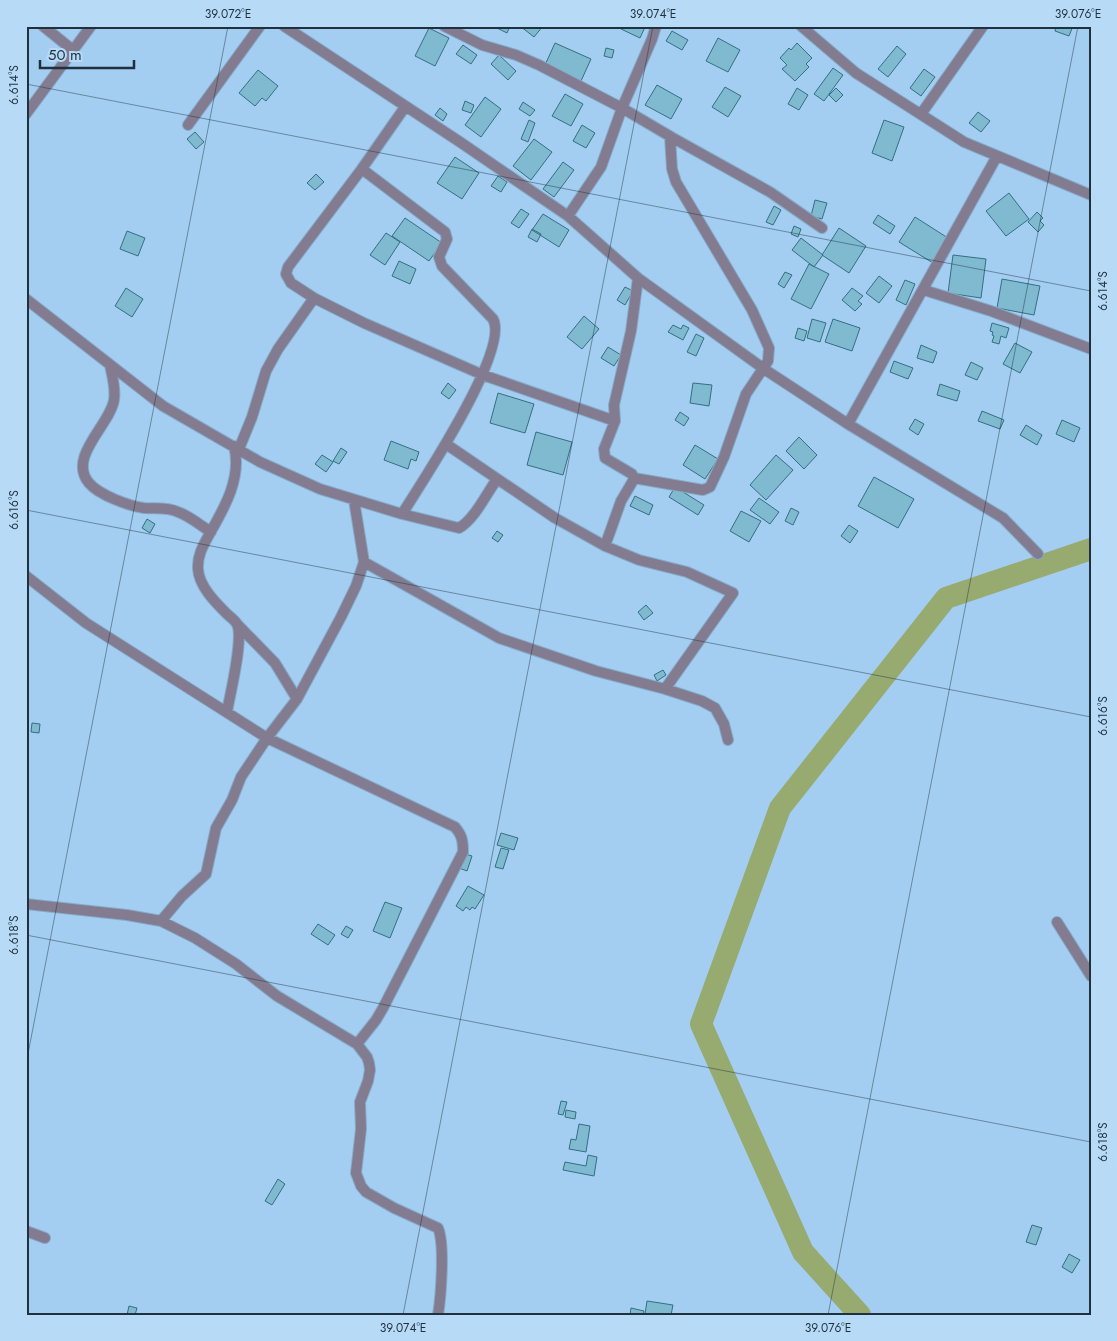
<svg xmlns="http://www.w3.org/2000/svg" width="1117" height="1341" viewBox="0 0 1117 1341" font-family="Jost,sans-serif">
  <rect width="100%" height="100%" fill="#a3cef2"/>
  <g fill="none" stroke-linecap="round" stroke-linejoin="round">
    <path stroke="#97aa70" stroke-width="22" d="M 860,1315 L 803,1252 L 701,1024 L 780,808 L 946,598 L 1091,549"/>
  </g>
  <path fill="#7fbad0" stroke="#356f83" d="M 493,26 L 510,26 L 507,33 Z
    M 520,26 L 543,26 L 534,37 Z
    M 623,26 L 643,26 L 645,27 L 640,38 L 621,29 Z
    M 1056,26 L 1073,26 L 1069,36 L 1055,31 Z
    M 429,28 L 449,38 L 435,66 L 415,56 Z
    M 672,31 L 688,40 L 682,50 L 666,41 Z
    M 718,38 L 740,50 L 728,72 L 706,61 Z
    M 555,43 L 591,59 L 581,81 L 545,65 Z
    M 797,43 L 812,58 L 806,64 L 809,67 L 795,81 L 782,69 L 787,65 L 780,58 L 789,48 L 791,50 Z
    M 463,45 L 477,55 L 471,64 L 456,54 Z
    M 897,46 L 906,54 L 888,77 L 878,69 Z
    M 606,48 L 614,50 L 612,58 L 604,56 Z
    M 499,55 L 516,71 L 508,80 L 491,64 Z
    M 833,68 L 843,75 L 824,101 L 814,94 Z
    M 924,69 L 935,77 L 921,96 L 910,88 Z
    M 258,70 L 278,86 L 266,101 L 262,98 L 255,106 L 239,93 Z
    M 657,85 L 682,99 L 671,119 L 645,105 Z
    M 725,87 L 741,96 L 728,117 L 712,107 Z
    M 797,88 L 808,95 L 799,110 L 788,104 Z
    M 836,88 L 843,95 L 836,102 L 829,95 Z
    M 565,94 L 583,104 L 571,126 L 552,116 Z
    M 485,97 L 501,109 L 481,137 L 465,125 Z
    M 465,101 L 474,105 L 471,113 L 462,110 Z
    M 523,102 L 535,110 L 530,116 L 519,109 Z
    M 440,108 L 447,114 L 443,121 L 435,115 Z
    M 978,112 L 990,121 L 981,132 L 969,123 Z
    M 529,120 L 535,123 L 528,142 L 521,139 Z
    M 884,120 L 904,127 L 892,161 L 872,153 Z
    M 582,125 L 595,133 L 586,148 L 573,141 Z
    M 195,132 L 204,142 L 196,149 L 187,139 Z
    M 534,139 L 552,152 L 531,180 L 513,166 Z
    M 455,157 L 479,173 L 462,199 L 437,183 Z
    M 563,162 L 574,170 L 554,197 L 543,189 Z
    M 316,174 L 324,182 L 315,190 L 307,183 Z
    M 498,176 L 507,182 L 501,192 L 491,186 Z
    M 1009,193 L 1029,219 L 1006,236 L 986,211 Z
    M 815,200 L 827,203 L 822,219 L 811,216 Z
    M 774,206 L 781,210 L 773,225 L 766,222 Z
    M 521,209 L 529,214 L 519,228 L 511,223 Z
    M 1037,212 L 1043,218 L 1040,221 L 1044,225 L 1038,232 L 1028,222 Z
    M 543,214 L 569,230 L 559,247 L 532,230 Z
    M 878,215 L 895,226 L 890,234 L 873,223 Z
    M 915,217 L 948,238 L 933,263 L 899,242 Z
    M 405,218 L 442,243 L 429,261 L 392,236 Z
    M 794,226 L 801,229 L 798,237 L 791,234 Z
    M 839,228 L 866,246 L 849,273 L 822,255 Z
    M 532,229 L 541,234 L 537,242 L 528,237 Z
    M 127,231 L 145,238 L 138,256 L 120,249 Z
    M 386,233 L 400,242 L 385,265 L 370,255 Z
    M 801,238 L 823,255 L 814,267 L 792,250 Z
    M 953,255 L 986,259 L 981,298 L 948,293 Z
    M 399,261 L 416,269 L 410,284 L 392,276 Z
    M 809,264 L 829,274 L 811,309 L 791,299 Z
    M 785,272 L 792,275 L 784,288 L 778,284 Z
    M 879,276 L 892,286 L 879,303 L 866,293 Z
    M 1002,279 L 1040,286 L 1034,315 L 997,308 Z
    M 905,280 L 915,284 L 906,305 L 896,300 Z
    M 625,287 L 633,291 L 625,305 L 617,300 Z
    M 126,288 L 143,299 L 132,317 L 115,306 Z
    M 852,288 L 863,296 L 858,301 L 862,304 L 855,311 L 842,300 Z
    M 584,316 L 599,329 L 582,349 L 567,337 Z
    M 812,319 L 826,323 L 820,342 L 807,338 Z
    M 833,319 L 860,328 L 852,351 L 825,342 Z
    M 992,323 L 1009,328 L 1006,338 L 1001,336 L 999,344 L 992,342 L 994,336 L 992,335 L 993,332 L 990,331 Z
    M 673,325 L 681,329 L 683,325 L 689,328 L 683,340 L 668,332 Z
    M 798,328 L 807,331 L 804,341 L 795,338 Z
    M 696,334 L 704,338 L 696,356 L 687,352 Z
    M 1015,343 L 1032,352 L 1020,373 L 1003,364 Z
    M 921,345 L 937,352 L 933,363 L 917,358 Z
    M 608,347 L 621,355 L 614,366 L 601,358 Z
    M 894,361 L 913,368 L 908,379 L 890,372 Z
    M 971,362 L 983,368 L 977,380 L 965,375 Z
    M 448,383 L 456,390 L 449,399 L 441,393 Z
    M 693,383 L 712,385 L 709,406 L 690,403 Z
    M 940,384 L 960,391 L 957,401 L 937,395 Z
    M 498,393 L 534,404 L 525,433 L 490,423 Z
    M 982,411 L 1004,420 L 1000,429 L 978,421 Z
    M 680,412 L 689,418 L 684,426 L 675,420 Z
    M 915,419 L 924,424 L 918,435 L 909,429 Z
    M 1062,420 L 1080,428 L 1074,442 L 1056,434 Z
    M 1026,425 L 1042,435 L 1037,445 L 1020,435 Z
    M 536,432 L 572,442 L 563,475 L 527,465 Z
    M 799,437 L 817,455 L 804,469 L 786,451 Z
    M 391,441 L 419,452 L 416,461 L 411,459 L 408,469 L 384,460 Z
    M 695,445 L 718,459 L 705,479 L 683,465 Z
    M 341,448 L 347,452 L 339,464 L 333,461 Z
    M 322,455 L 333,462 L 326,472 L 315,464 Z
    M 776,455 L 793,470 L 766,500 L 750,485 Z
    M 874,477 L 914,499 L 898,528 L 858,506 Z
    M 675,487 L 704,505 L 698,515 L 669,497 Z
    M 635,496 L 653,505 L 649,515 L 630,506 Z
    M 759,498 L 779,512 L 770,524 L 750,510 Z
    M 791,508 L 799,512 L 793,525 L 785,521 Z
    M 741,511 L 761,521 L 749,542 L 730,531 Z
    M 147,519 L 155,524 L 150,533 L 142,528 Z
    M 849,525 L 858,531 L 850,543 L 841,536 Z
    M 497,531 L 503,535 L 498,542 L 492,538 Z
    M 646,605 L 653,613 L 644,620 L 638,612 Z
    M 663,670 L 666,675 L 657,681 L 654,675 Z
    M 32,723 L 40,724 L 39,733 L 31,732 Z
    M 501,833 L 518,838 L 514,850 L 497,845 Z
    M 501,848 L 509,850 L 503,869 L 495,867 Z
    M 465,854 L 472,856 L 467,871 L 459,868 Z
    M 468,886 L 484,895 L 475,909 L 472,907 L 470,910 L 466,907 L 463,911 L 456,906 Z
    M 385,902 L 402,908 L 390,938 L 373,931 Z
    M 318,924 L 335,935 L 328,945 L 311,934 Z
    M 346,926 L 353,930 L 348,938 L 341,934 Z
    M 561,1101 L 567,1102 L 563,1115 L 558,1114 Z
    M 566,1110 L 576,1112 L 575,1119 L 565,1117 Z
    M 579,1124 L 590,1126 L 586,1152 L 569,1149 L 571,1139 L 576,1140 Z
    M 588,1155 L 597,1157 L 594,1176 L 563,1170 L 565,1162 L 586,1166 Z
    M 278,1179 L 285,1184 L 272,1205 L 265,1201 Z
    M 1032,1225 L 1042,1228 L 1036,1245 L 1026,1242 Z
    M 1069,1254 L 1080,1260 L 1072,1273 L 1062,1267 Z
    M 647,1301 L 673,1305 L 671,1315 L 645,1314 Z
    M 129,1306 L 137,1308 L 135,1315 L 127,1315 Z
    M 631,1308 L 644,1311 L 643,1315 L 630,1315 Z"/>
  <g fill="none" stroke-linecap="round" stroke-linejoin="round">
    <g stroke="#86abca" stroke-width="12">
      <path id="minor" d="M 43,26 L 74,51
        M 284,26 L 460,142 L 568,216 L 638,278 L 764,369 L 848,424 L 1003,518 L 1038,554
        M 444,26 L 482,45 L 516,55 L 539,65 L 622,108 L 673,138 L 770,192 L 822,228
        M 801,26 L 856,73 L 964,142 L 1091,195
        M 405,107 L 361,170 L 288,267 L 286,274 L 291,283 L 314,298 L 364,323 L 483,375 L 615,421
        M 26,114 L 91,26
        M 921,114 L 983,26
        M 188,125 L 260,26
        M 362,169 L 445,232 L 447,239 L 439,257 L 442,266 L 493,319 C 510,350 421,484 402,514
        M 568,216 L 601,167 L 622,108 L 652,39 L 656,26
        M 924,290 L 991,311 L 1091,349
        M 26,299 L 163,406 L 260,462 L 320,489 L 402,514 L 459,528 C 474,520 487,493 497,479
        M 110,365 C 112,376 116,388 114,400 C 110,425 67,457 89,483 C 99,495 129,506 144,508 C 156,509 167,507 178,512 C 190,516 201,526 211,532
        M 848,424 L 997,156
        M 446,444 L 555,518 L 605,546 L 639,560 L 687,572 L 733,593 L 665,689
        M 239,449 L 252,417 L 266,371 L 278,349 L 314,298
        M 634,478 L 703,490 L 710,487 L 724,457 L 746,394 L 768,361 L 769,348 L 752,310 L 676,182 L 672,169 L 670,137
        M 605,546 L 621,501 L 634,479 L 632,474 L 605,458 L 604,449 L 615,421 L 614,405 L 631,331 L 638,278
        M 364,562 L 499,638 L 596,671 L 665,689 L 702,701 L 715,708 L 724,724 L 728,740
        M 26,576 L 86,623 L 267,738 L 455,827 C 462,835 463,841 463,852 L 383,1008 L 376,1020 L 357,1044
        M 236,623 L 275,663 L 297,699
        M 227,712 C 230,694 244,639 237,624 C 235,620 229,616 226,613 C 215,602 199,586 198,569 C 197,555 204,544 210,533 C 225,507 242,477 234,446
        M 26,904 L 127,915 L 161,921 L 195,938 L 236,964 L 277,996 L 357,1044 L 367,1057 L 369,1063 L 370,1070 L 368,1081 L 360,1102 L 361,1129 L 356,1173 L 361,1186 L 366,1192 L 394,1208 L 438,1228 C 445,1244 441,1296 438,1315
        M 161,921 L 182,896 L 206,874 L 216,828 L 232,800 L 241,777 L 267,738 L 297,699 L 341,617 L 356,586 L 364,562 L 354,500
        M 1057,922 L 1091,976
        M 26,1231 L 45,1238"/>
    </g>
    <use href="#minor" stroke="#837b8f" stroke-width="10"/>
  </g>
  <path fill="none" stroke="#1f303e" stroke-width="1" stroke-opacity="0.45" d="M 26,84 L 1091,291M 26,510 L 1091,717M 26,935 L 1091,1142M 26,1064 L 228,26M 403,1315 L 653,26M 828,1315 L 1078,26"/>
  <rect width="1117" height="1341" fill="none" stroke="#b7daf7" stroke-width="55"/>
  <path d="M40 60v8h94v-8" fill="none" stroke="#1f303e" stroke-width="2.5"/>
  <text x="48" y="60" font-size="15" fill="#1f303e" stroke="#b7daf7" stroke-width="4" paint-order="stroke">50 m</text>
  <rect x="28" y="28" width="1062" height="1286" fill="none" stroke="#1f303e" stroke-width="2"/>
  <g font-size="12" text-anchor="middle" fill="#1f303e">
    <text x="228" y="18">39.072°E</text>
    <text x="653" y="18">39.074°E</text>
    <text x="1078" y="18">39.076°E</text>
    <text transform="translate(14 85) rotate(-90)" y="4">6.614°S</text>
    <text transform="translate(1103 291) rotate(-90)" y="4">6.614°S</text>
    <text transform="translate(14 510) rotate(-90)" y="4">6.616°S</text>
    <text transform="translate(1103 716) rotate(-90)" y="4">6.616°S</text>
    <text transform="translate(14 935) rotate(-90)" y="4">6.618°S</text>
    <text transform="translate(1103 1142) rotate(-90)" y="4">6.618°S</text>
    <text x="403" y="1332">39.074°E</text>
    <text x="828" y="1332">39.076°E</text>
  </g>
</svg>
